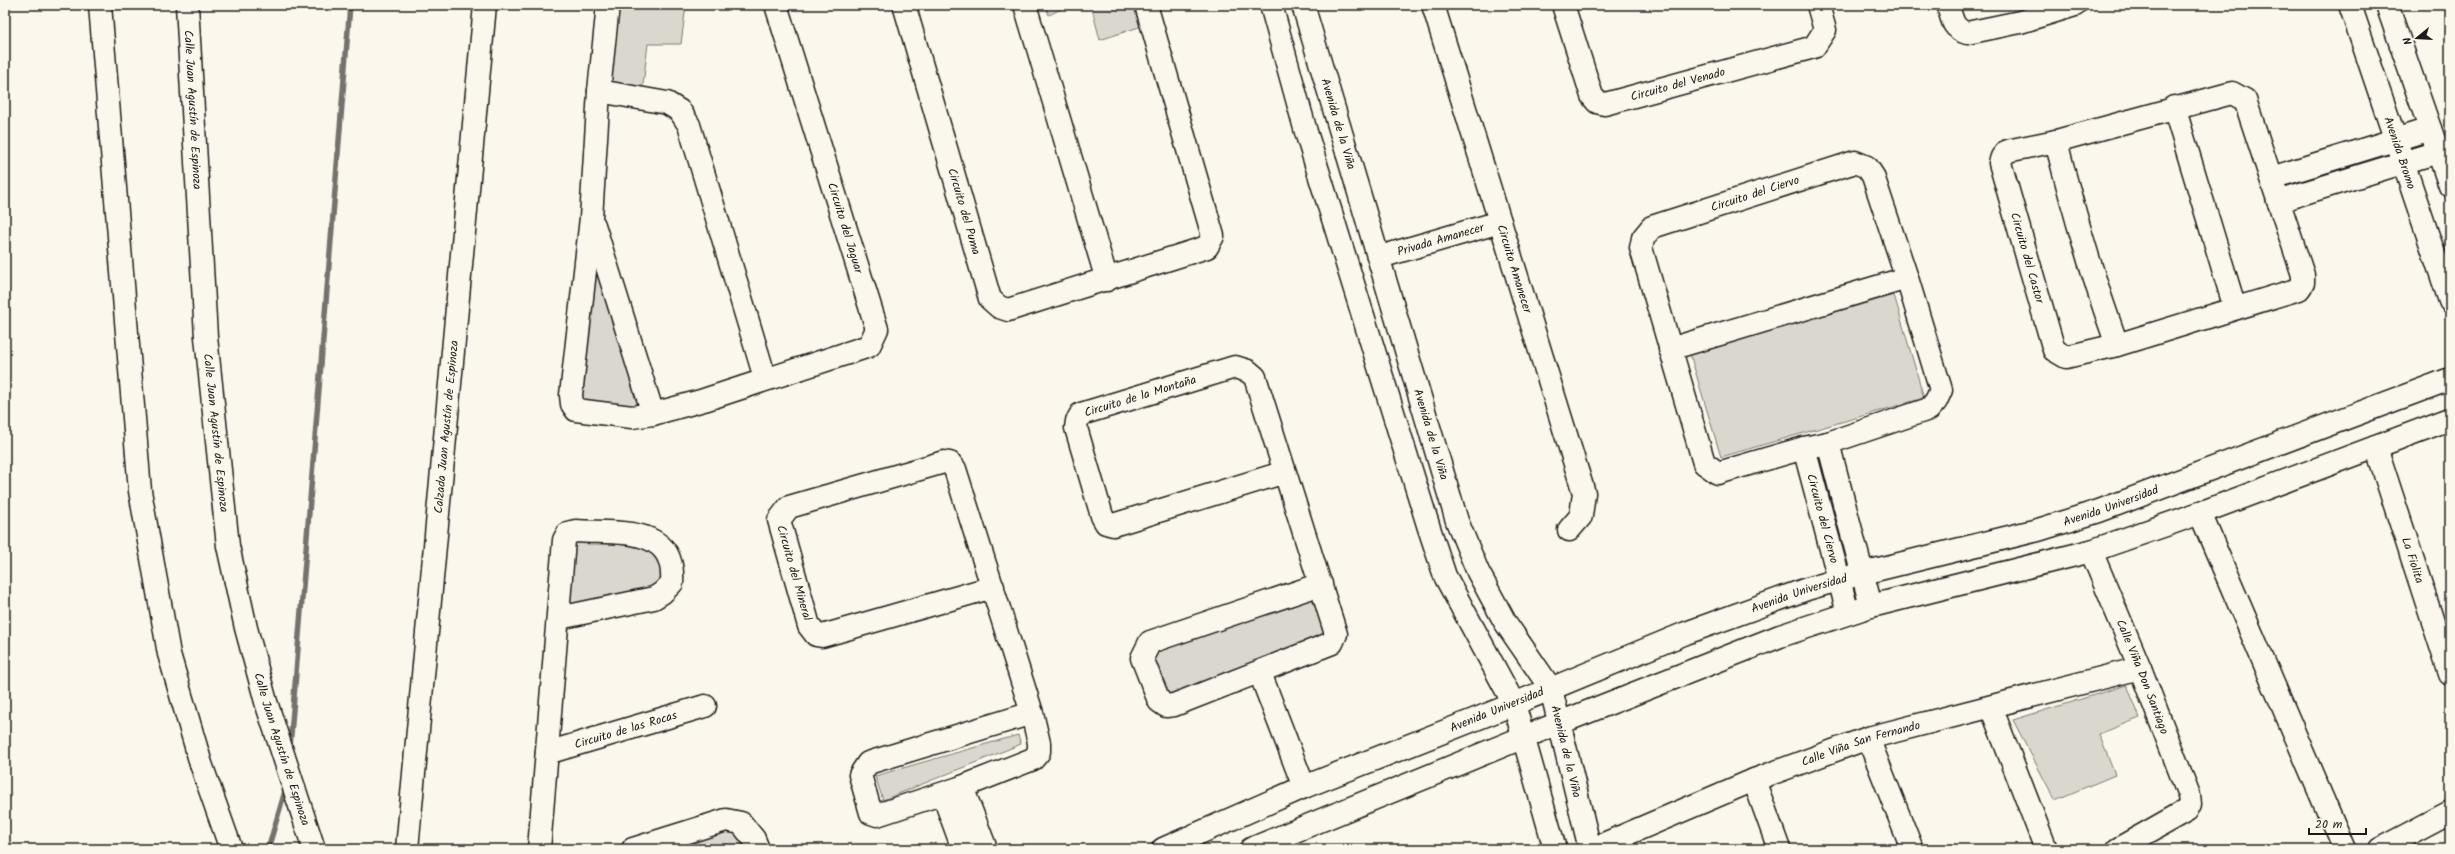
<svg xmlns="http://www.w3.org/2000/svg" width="2455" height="854" viewBox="0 0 2455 854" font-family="Kalam,sans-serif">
  <rect width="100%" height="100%" fill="#fbf7ec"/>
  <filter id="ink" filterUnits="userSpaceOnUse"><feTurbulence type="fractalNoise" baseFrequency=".025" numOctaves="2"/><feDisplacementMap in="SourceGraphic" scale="8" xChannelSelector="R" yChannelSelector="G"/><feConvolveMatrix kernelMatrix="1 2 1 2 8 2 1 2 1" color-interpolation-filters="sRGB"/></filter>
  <g filter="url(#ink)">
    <path fill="#dad7ce" stroke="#7b7a75" d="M 609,5 L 686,5 L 681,44 L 648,44 L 642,93 L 605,88 Z
      M 1045,5 L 1069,5 L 1049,15 Z
      M 1091,5 L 1144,5 L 1151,23 L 1100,40 Z
      M 593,236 L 648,412 L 579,404 Z
      M 1894,295 L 1924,398 L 1721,457 L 1690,354 Z
      M 569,536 L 652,544 L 666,556 L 657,594 L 564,610 Z
      M 1320,589 L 1333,634 L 1170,700 L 1147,656 L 1153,644 Z
      M 2127,685 L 2140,718 L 2099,734 L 2115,775 L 2055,800 L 2013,720 Z
      M 1018,735 L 1021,744 L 883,800 L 875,776 Z
      M 726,822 L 755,849 L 646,849 Z"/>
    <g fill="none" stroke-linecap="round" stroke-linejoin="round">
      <path stroke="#74726e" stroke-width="5.5" d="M 290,747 L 350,5
        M 268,849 L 286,788"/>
      <g stroke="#1c1c1c" stroke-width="25">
        <g id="minor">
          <path d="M 608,5 L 599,91 L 591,218 L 571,395 L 572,404 L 576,410 L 632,417 L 653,414 L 704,400 L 869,346 L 877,329 L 776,5"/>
          <path id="s1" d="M 906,5 L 905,8 L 990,299 L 999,307 L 1008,310 L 1207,247 L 1213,236 L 1146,5"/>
          <path d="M 1025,5 L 1107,280"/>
          <path id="s2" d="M 1433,5 L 1584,493 L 1581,516 L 1569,530"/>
          <path id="s3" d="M 1563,5 L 1592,96 L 1597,102 L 1605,104 L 1814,47 L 1825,30 L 1818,5"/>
          <path d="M 1948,5 C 1952,18 1952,29 1967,33 L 2020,22 L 2075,5"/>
          <path d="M 599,91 L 667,103 L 680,111 L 689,125 L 765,378"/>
          <path d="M 2232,93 L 2245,100 L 2303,275 L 2303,283 L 2299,289 L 2117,345 L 2066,357 L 2054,350 L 2000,163 L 2002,157 L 2007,151 L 2056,141 Z"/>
          <path d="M 2174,107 L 2235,308"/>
          <path d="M 2056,141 C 2073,210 2093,278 2117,345"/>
          <path d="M 1855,162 L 1867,167 L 1873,176 L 1907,278 L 1941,390 L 1936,401 L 1929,409 L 1828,443 L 1804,448 L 1718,473 L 1704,463 L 1641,248 L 1643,238 L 1652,227 Z"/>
          <path d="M 2271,178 L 2430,129"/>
          <path d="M 2278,201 L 2438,152"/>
          <path d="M 594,225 L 653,414"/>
          <path id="s4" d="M 1380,257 L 1500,222"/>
          <path d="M 1670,349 L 1907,278"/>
          <path d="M 1828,443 L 1871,606"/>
          <path id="s5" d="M 2376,447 L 2450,674"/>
          <path id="s6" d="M 1804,448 L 1848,613"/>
          <path id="s7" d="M 1285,472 L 1113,525 L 1106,523 L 1102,516 L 1076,428 L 1077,421 L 1081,414 L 1235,367 L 1248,371 L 1255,377 L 1336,634 L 1332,643 L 1174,705 L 1166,706 L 1159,701 L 1142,658 L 1150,642 L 1321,584"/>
          <path d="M 2200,513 L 2344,849"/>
          <path id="s8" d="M 2091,551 L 2140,668 L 2189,795 L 2190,804 L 2187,810 L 2118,849"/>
          <path d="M 993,587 L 822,636 L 816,635 L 809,626 L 779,520 L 789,507 L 944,462 L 950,463 L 955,469 L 1032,713 L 1039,743 L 1039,752 L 1033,759 L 962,787 L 877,815 L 871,813 L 860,775 L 868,763 L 1032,713"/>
          <path d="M 1260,673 L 1304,787"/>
          <path d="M 1991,707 L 2046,849"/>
          <path d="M 1868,738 L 1912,849"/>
          <path id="s9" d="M 547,753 L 705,706"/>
          <path d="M 1754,780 L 1779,849"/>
          <path d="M 962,787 L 986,849"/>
          <path d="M 943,794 L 963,849"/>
          <path id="s10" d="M 407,849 L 485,5"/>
          <path d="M 539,849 L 564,540 L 568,533 L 576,531 C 617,534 676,524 672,583 L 662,593 L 654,598 L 559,618"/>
          <path d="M 633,849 L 726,820 L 741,823 L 754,839 L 758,849"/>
          <path d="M 1163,849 L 1304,787 L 1514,704"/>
          <path d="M 1251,849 L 1524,737"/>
          <path id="s11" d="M 1592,849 L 1754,780 L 1868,738 L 2140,668"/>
          <path d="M 2380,849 L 2450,812"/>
        </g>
      </g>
      <g stroke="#1c1c1c" stroke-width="25">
        <g id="tertiary">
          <path d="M 1271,5 L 1306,132 L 1429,528 L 1445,576 L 1514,704 L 1555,849"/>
          <path id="s12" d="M 1303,5 L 1457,521 L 1478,572 L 1505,622 L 1551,689 L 1590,849"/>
          <path id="s13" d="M 1514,704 L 1686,633 L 1807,589 L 1863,573 L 2038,530 L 2099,511 L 2450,379"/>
          <path d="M 1524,737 L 1780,636 L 1871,606 L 2091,551 L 2200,513 L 2450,419"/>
        </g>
      </g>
      <g stroke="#1c1c1c" stroke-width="25">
        <g id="secondary">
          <path id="s14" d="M 2350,5 L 2450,301"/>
          <path d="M 2387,5 L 2450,186"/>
        </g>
      </g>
      <g stroke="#1c1c1c" stroke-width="25">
        <g id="primary">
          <path d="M 100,5 L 140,491 L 169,654 L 201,764 L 231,849"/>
          <path id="s15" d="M 187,5 L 206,337 L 228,546 L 246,628 L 266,702 L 314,849"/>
        </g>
      </g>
      <use href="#minor" stroke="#fbf7ec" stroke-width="22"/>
      <use href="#tertiary" stroke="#fbf7ec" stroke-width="22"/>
      <use href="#secondary" stroke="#fbf7ec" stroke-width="22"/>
      <use href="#primary" stroke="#fbf7ec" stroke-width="22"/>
    </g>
  </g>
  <g text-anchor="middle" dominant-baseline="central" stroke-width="3" stroke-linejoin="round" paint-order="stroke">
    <g font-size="12" fill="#1c1c1c" stroke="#fbf7ec">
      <text stroke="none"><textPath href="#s3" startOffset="187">Circuito del Venado</textPath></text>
      <text stroke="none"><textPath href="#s15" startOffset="105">Calle Juan Agustín de Espinoza</textPath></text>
      <text stroke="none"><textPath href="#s12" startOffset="124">Avenida de la Viña</textPath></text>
      <text stroke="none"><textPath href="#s14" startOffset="156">Avenida Bromo</textPath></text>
      <text transform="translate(1755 194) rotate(-18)">Circuito del Ciervo</text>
      <text stroke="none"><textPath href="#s1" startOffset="215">Circuito del Puma</textPath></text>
      <text transform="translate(845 228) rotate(73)">Circuito del Jaguar</text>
      <text stroke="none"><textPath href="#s4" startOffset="63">Privada Amanecer</textPath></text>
      <text transform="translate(2027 258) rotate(74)">Circuito del Castor</text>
      <text stroke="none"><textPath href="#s2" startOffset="276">Circuito Amanecer</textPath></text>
      <text stroke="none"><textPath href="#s7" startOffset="364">Circuito de la Montaña</textPath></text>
      <text stroke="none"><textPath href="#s10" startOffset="424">Calzada Juan Agustín de Espinoza</textPath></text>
      <text stroke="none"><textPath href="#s15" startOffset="429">Calle Juan Agustín de Espinoza</textPath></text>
      <text stroke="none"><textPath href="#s12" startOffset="448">Avenida de la Viña</textPath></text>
      <text stroke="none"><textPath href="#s13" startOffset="630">Avenida Universidad</textPath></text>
      <text stroke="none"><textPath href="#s6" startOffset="73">Circuito del Ciervo</textPath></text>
      <text stroke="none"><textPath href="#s5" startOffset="119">La Fiolita</textPath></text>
      <text transform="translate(794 573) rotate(74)">Circuito del Mineral</text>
      <text stroke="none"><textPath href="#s13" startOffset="306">Avenida Universidad</textPath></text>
      <text stroke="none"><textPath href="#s8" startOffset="136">Calle Viña Don Santiago</textPath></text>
      <text transform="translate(1497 710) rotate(-22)">Avenida Universidad</text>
      <text stroke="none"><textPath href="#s9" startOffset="82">Circuito de las Rocas</textPath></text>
      <text stroke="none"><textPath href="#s11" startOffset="289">Calle Viña San Fernando</textPath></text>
      <text stroke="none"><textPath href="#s15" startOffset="753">Calle Juan Agustín de Espinoza</textPath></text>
      <text stroke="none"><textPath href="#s12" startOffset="796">Avenida de la Viña</textPath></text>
    </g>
  </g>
  <rect width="2455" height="854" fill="none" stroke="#fbf7ec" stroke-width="20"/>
  <rect x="10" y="10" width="2435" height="834" fill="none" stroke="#1c1c1c" stroke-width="1.5" filter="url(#ink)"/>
  <g transform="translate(2417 38) rotate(252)" stroke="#fbf7ec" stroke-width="3" paint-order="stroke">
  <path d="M0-3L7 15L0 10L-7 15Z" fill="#1c1c1c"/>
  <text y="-6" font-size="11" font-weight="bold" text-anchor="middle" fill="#1c1c1c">N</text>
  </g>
  <path d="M2309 828v6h57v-6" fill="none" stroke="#1c1c1c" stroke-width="2"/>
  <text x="2315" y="828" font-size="12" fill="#1c1c1c" stroke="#fbf7ec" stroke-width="3" paint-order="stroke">20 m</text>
</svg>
